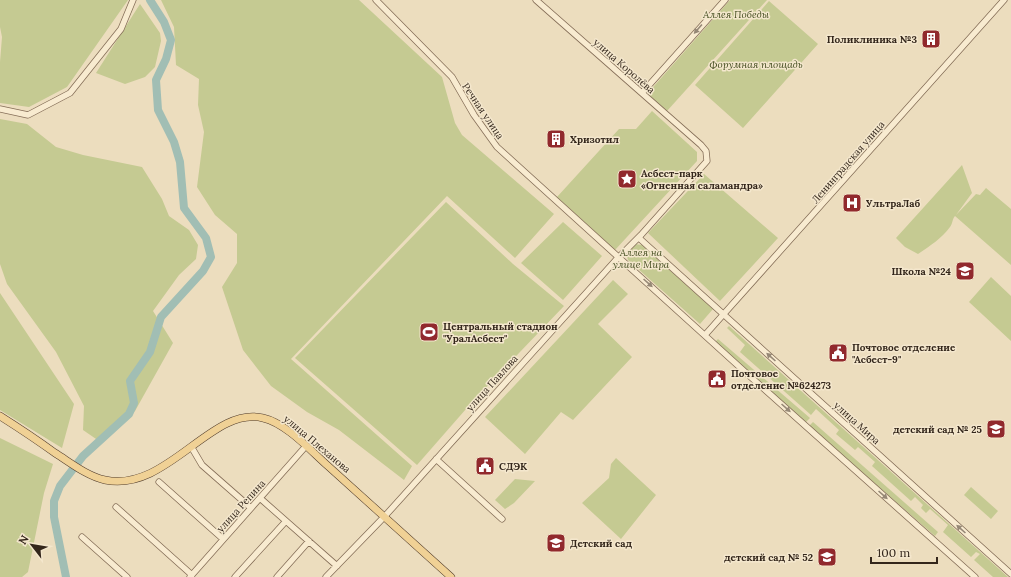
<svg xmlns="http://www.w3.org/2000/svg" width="1011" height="577" viewBox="0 0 1011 577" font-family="Lora,serif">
  <rect width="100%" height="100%" fill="#ecddbe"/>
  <path fill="#c5ca92" d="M 0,0 L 128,0 L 67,87 L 29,107 L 0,103 L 0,62 L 2,37 L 0,27 Z
    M 161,0 L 359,0 L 442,77 L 455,123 L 462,135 L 554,214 L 515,258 L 447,196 L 291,359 L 412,466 L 404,480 L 339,430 L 307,412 L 271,386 L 243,350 L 222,287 L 237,263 L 237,234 L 215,215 L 197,187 L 204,132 L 198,105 L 199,79 L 176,65 L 174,27 Z
    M 730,0 L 767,0 L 667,111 L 647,94 Z
    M 769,1 L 818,44 L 743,128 L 695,85 Z
    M 140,4 L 160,33 L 161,41 L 155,67 L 145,77 L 125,84 L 96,73 Z
    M 652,111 L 697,152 L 697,161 L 615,250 L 557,197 L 619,129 L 636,129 Z
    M 0,119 L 27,124 L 56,147 L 83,155 L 142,167 L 162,199 L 169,216 L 189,230 L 198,245 L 196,259 L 179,275 L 153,311 L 173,343 L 135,411 L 99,441 L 83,430 L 84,406 L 56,352 L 7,284 L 0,264 Z
    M 962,165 L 972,193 L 956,215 L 976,194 L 980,195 L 986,188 L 1011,209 L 1011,265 L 955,216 C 952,219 953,223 950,227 C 942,238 930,246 918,254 L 905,247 L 896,238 Z
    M 704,174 L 778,238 L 720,301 L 648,233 Z
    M 446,202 L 513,264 L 564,306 L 473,401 L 417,465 L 295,358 Z
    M 563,222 L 602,256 L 563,300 L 521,263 Z
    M 635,244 L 642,245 L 713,309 L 700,324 L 628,260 L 626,253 Z
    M 991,277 L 1011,296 L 1011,341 L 969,302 Z
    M 613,280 L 628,294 L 598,324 L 632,357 L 573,420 L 561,412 L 525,454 L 485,417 Z
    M 0,293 L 74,404 L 62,448 L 0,410 Z
    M 729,326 L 1008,577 L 993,577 L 974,560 L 980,554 L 976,552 L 971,557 L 943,532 L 948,525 L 930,509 L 926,513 L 921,508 L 923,505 L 915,497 L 911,501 L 872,466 L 875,462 L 858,447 L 855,450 L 836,434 L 839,430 L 816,409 L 811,415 L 740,352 L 745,345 L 727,328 Z
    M 718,339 L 810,418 L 806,422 L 715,342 Z
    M 813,422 L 938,532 L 935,536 L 809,426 Z
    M 0,438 L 53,464 L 44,493 L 28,572 L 22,577 L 0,577 Z
    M 616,458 L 656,495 L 621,539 L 582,503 L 609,478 L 611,464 Z
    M 515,479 L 535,481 L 514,503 L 505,509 L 495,500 Z
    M 971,487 L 998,511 L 991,519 L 964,495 Z"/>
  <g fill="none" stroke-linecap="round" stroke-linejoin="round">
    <path stroke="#a1beb4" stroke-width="8" d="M 66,577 L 54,517 L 54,501 L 60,486 L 83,456 L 129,414 L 134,403 L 130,381 L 150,352 L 161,317 L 203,271 L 211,257 L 206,238 L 184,208 L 180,162 L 174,142 L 158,110 L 156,80 L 166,59 L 171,40 L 164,22 L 150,0"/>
    <g stroke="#846d57" stroke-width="7">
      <path id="minor" d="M 376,0 L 452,77 L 474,115 L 497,147 L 744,371 L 975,577
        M 642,93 L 725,0
        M 0,109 L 28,115 L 70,93 L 121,29 L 133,0
        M 639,238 L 1011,574
        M 705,335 L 1004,0
        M 192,448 L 202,465 L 251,508
        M 436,459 L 502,519
        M 159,482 L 223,539
        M 261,499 L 337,566
        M 116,507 L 192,575
        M 82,537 L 127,577
        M 190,577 L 306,446
        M 235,577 L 286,521
        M 277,577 L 309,541
        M 326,577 L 385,516 L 615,261 L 641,235 L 707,161 L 706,151 L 701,145 L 536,0"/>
    </g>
    <g stroke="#513c2c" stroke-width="8">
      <path id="major" d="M 0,416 C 19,428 37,440 55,453 C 71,463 87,476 105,480 C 167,493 212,405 263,418 C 286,423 311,451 328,466 C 369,503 410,540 451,577"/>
    </g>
    <use href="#minor" stroke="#f8ebd0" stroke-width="5.5"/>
    <use href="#major" stroke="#f0d195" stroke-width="7"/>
  </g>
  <defs><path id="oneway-solid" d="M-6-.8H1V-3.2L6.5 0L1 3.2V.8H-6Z"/></defs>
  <g fill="#968876">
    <use href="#oneway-solid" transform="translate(698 29) rotate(131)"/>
    <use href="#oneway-solid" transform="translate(648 283) rotate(42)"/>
    <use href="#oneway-solid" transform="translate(771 357) rotate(-138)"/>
    <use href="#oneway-solid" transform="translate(786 408) rotate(42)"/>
    <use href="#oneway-solid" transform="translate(883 495) rotate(42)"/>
    <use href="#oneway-solid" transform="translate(961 529) rotate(-138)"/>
  </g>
  <defs>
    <g id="building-square" transform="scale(1)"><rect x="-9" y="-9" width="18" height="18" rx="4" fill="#91292d" stroke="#f4e7cd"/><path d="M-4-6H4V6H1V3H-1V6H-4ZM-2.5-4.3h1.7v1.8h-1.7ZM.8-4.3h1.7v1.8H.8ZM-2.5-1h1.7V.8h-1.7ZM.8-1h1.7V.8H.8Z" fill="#fff"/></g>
    <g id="sight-square" transform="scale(1)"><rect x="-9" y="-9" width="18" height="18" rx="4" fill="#91292d" stroke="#f4e7cd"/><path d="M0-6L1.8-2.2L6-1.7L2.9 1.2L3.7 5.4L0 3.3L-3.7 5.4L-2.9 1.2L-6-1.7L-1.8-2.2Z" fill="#fff"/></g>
    <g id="hospital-square" transform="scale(1)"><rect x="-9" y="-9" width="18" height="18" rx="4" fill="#91292d" stroke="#f4e7cd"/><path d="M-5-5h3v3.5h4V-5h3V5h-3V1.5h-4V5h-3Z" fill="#fff"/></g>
    <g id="school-square" transform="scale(1)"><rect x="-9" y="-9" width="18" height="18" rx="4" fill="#91292d" stroke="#f4e7cd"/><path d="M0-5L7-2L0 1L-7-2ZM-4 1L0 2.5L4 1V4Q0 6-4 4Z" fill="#fff"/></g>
    <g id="stadium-square" transform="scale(1)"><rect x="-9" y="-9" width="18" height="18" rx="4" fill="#91292d" stroke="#f4e7cd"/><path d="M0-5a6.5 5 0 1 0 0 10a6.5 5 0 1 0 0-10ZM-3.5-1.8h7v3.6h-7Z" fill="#fff"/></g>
    <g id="civic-square" transform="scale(1)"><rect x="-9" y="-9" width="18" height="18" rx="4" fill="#91292d" stroke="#f4e7cd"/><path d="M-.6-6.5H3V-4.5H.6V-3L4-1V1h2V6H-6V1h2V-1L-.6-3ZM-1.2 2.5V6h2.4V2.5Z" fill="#fff"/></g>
  </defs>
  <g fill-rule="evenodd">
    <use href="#building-square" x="931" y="39"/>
    <use href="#building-square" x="556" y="139"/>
    <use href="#sight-square" x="627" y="179"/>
    <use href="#hospital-square" x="852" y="203"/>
    <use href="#school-square" x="965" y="271"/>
    <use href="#stadium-square" x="429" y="332"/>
    <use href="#civic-square" x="838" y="353"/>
    <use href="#civic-square" x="717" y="379"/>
    <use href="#school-square" x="996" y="429"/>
    <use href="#civic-square" x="485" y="466"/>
    <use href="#school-square" x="556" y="543"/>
    <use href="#school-square" x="827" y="557"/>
  </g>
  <g text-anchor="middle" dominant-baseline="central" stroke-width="3" stroke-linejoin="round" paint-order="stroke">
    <g font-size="10" font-style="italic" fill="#464f22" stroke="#f4e7cd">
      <text x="736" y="14">Аллея Победы</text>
      <text x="756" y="64">Форумная площадь</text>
      <text x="641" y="252">Аллея на<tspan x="641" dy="12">улице Мира</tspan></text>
    </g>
    <g font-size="10" font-weight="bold" fill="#33261b" stroke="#f4e7cd" text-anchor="start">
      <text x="917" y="39" text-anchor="end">Поликлиника №3</text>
      <text x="570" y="139">Хризотил</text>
      <text x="641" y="173">Асбест-парк<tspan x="641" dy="12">«Огненная саламандра»</tspan></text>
      <text x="866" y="203">УльтраЛаб</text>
      <text x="951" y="271" text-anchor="end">Школа №24</text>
      <text x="443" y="326">Центральный стадион<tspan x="443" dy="12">"УралАсбест"</tspan></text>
      <text x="852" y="347">Почтовое отделение<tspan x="852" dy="12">"Асбест-9"</tspan></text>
      <text x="731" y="373">Почтовое<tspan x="731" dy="12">отделение №624273</tspan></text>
      <text x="982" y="429" text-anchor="end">детский сад № 25</text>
      <text x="499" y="466">СДЭК</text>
      <text x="570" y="543">Детский сад</text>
      <text x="813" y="557" text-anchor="end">детский сад № 52</text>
    </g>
    <g font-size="10" fill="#33261b" stroke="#f4e7cd">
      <text transform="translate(624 66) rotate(41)">улица Королёва</text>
      <text transform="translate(483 111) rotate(56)">Речная улица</text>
      <text transform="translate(848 162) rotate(-49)">Ленинградская улица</text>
      <text transform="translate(492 383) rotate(-48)">улица Павлова</text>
      <text transform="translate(857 423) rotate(42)">улица Мира</text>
      <text transform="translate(317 444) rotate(40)">улица Плеханова</text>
      <text transform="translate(241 506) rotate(-48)">улица Репина</text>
    </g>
  </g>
  <g transform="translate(32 545) rotate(301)" stroke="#f4e7cd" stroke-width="3" paint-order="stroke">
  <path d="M0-3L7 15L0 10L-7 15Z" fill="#33261b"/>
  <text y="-6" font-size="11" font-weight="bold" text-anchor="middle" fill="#33261b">N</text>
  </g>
  <path d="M871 557v6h66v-6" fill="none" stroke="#33261b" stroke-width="2"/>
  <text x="877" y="557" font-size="12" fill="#33261b" stroke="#f4e7cd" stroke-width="3" paint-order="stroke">100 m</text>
</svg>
